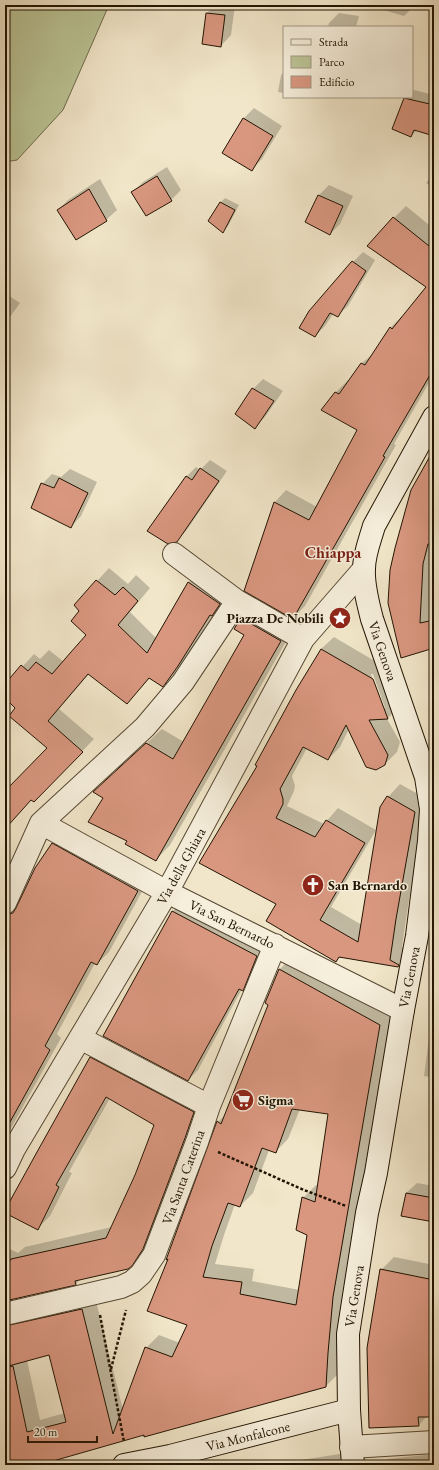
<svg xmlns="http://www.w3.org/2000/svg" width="439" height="1470" viewBox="0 0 439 1470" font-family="'EB Garamond',serif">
  <rect width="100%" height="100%" fill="#f1e6c9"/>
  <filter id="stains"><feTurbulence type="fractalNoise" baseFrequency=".005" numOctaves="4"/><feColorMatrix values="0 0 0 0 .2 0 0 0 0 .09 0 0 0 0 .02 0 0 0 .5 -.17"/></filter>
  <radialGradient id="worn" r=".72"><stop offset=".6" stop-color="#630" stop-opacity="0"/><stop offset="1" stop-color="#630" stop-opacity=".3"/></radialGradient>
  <path fill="#bbc496" stroke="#6e6c4c" d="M 5,5 L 109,5 L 63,110 L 17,160 L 5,162 Z"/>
  <path fill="#0003" fill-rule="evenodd" d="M 215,5 L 235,5 L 231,35 L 221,46 L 203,43 L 207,13 Z
    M 378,5 L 415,5 L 404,16 L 377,8 Z
    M 339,13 L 359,16 L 356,27 L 328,27 L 329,23 Z
    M 284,72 L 284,93 L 278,92 L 281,75 Z
    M 414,90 L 434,95 L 434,128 L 417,130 L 411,136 L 405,99 L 407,97 L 412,97 L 412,92 Z
    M 254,108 L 282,126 L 262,159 L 252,169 L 223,152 L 244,118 Z
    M 167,167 L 181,190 L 171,200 L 133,192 L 143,182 Z
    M 434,173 L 434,188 L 426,183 Z
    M 100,179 L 117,210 L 106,220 L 76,239 L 58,210 L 68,200 Z
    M 329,185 L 353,196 L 340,224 L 330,234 L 306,221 L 319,195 Z
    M 225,198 L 239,205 L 228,226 L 223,231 L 220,203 Z
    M 406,206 L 434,229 L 434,374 L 394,444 L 396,445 L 305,606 L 293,618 L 245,590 L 275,502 L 286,490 L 317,507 L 359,430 L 323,410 L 336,392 L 348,380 L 349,381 L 362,363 L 375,352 L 390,328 L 402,316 L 403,317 L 427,287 L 394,218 Z
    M 363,252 L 375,260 L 348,306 L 337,316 L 333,314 L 325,326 L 315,336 L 353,262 Z
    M 6,294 L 20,303 L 5,324 L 5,295 Z
    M 263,379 L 283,391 L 265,417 L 255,427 L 236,414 L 253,389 Z
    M 434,451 L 434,567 L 432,609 L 434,608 L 434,647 L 402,657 Z
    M 210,460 L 227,471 L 186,531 L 176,541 L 186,477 L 196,467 L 200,470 Z
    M 70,469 L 97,482 L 81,516 L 71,527 L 42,484 L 52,474 L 61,477 Z
    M 109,568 L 128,584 L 136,575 L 150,588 L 130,612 L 156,638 L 189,582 L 202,570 L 224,603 L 218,609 L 190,653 L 175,673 L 162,686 L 150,678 L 127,703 L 89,674 L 59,709 L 94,739 L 34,801 L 32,799 L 5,828 L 5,790 L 7,791 L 48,748 L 17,707 L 5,697 L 5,686 L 34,654 L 40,659 L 49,650 L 64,662 L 88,635 L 80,611 L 75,605 Z
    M 256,604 L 295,626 L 170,845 L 156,860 L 129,841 L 105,798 L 109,778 L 162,729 L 184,742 L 246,634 L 235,628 L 242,618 Z
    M 334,637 L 385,667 L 400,706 L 387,719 L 400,742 L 397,752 L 384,765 L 349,729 L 340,747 L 328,759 L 307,748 L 292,776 L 295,786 L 294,791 L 287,806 L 324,824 L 338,808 L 376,830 L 331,907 L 362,925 L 388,797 L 400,784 L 427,799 L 408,906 L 402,947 L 411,952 L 398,966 L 340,957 L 336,961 L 277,904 L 259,766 L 321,649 ZM 371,674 L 373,674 L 385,708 L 383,708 Z
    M 65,832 L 149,879 L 109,952 L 97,964 L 95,963 L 57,1034 L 61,1038 L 5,1139 L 5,929 L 10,915 L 18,907 L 53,844 Z
    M 183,901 L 266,947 L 253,980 L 242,989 L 198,1070 L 188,1080 L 173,911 Z
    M 292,957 L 392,1012 L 346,1284 L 339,1373 L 326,1386 L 146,1434 L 35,1465 L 5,1465 L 5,1317 L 95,1297 L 123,1410 L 146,1348 L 159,1335 L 180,1343 L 188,1325 L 169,1258 L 218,1122 L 227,1113 L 270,1005 L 279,970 ZM 300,1109 L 329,1113 L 318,1186 L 316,1185 L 303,1198 L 308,1234 L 300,1290 L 252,1281 L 254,1269 L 215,1264 L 225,1232 L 235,1204 L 240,1206 L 253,1193 L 269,1150 L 275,1152 L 288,1139 ZM 49,1354 L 65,1413 L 40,1420 L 27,1360 Z
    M 434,1021 L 434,1078 L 424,1076 L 431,1024 Z
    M 104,1045 L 206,1099 L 144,1251 L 131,1265 L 80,1279 L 76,1284 L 5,1300 L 5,1248 L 6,1247 L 18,1253 L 25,1247 L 112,1227 L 136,1175 L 155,1125 L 110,1098 L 69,1172 L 72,1173 L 50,1216 L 37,1229 L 91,1058 Z
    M 417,1183 L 434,1186 L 434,1221 L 406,1193 Z
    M 394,1257 L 434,1265 L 434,1416 L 427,1416 L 419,1425 L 381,1270 Z
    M 346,1453 L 347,1465 L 257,1465 L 275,1462 L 275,1464 Z
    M 434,1454 L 434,1465 L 382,1465 L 388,1459 Z"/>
  <path fill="#d99780" stroke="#221402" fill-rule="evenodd" d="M 206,13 L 225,15 L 221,47 L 202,44 Z
    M 404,98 L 434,105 L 434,136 L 414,130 L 411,137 L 392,129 Z
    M 243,118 L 273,136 L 252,171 L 222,153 Z
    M 157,176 L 172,201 L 146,216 L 131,192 Z
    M 89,189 L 107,221 L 76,240 L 57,210 Z
    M 318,195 L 343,206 L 330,235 L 305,222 Z
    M 220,202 L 235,210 L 223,233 L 208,221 Z
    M 393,217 L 434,250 L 434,368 L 383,456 L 385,457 L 293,619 L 244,591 L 274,502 L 309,520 L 357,430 L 321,410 L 335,392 L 339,394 L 361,363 L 365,365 L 390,327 L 392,329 L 426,287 L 367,246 Z
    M 352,261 L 366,271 L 338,317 L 330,313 L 315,337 L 299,328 L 309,311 Z
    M 252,388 L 274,401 L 255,429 L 235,414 Z
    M 434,449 L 434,545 L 428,544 L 423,564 L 420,623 L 434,620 L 434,648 L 401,658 L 388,603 L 390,570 L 395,548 L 411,490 Z
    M 200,468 L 219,481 L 177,542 L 168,544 L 147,531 L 186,476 L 192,480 Z
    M 59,478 L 88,493 L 71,528 L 31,508 L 41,483 L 54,488 Z
    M 96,580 L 115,595 L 123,587 L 138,601 L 118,625 L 147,653 L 188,582 L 220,604 L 212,616 L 210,615 L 178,666 L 163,687 L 149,678 L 127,704 L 88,674 L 48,721 L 83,752 L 34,802 L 31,800 L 5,829 L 5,791 L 47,748 L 9,716 L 15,708 L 5,698 L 5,684 L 21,665 L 28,671 L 36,662 L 52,674 L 71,652 L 86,635 L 71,621 L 79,611 L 74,605 Z
    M 241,618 L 281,641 L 156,861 L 125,844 L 127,841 L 88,822 L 103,798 L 93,792 L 146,743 L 173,759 L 244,635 L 234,629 Z
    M 321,649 L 373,679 L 388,719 L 369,720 L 388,755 L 385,765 L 376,770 L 366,767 L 346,725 L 328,760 L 303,747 L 280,789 L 283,799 L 283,804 L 276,818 L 315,837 L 326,820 L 365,843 L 320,920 L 358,942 L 380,807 L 387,796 L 415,812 L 396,919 L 390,960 L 399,965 L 398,967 L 339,957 L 336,962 L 266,921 L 276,904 L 199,863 L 257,766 L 255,765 L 296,690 Z
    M 52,843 L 138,891 L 97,965 L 91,962 L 45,1046 L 50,1050 L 5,1131 L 5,924 L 9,914 L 13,913 L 16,908 L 35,868 Z
    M 172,911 L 257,956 L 243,991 L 239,989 L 188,1081 L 103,1036 Z
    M 279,969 L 380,1025 L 333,1297 L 328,1353 L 326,1387 L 144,1437 L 144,1435 L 39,1465 L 5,1465 L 5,1367 L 13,1366 L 27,1432 L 66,1422 L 49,1355 L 5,1367 L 5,1326 L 82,1309 L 113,1434 L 145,1347 L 172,1357 L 187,1325 L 147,1311 L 168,1259 L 166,1260 L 217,1121 L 221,1124 L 268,1005 L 265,1003 ZM 292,1109 L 328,1114 L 315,1202 L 302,1197 L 296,1230 L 307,1235 L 296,1305 L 240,1294 L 242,1282 L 203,1277 L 212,1246 L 228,1203 L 240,1207 L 262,1148 L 276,1153 Z
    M 90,1057 L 194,1112 L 185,1138 L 143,1249 L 132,1266 L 128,1269 L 75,1281 L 76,1285 L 5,1301 L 5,1269 L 11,1259 L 106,1238 L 135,1175 L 154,1125 L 106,1097 L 56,1185 L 59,1187 L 38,1230 L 5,1213 L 5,1210 L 37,1152 Z
    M 406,1193 L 434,1198 L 434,1222 L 401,1216 Z
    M 380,1269 L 434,1280 L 434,1417 L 418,1417 L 419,1426 L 369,1428 L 367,1348 Z"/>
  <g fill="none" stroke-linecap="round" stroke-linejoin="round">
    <g stroke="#564834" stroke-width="24">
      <path id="street" d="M 174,554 L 237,601 L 303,639
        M 41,823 L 167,892 L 403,1010
        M 5,903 L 41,823 L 145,727 L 183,682 L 237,601
        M 80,1038 L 209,1106
        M 5,1168 L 14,1149 L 167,892 L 303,639 L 363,570
        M 5,1314 L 121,1287 L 132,1282 L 141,1274 L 154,1255 L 197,1142 L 209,1106 L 275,945
        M 351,1447 L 434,1442"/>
    </g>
    <g stroke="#221402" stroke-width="24">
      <path id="secondary" d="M 124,1465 L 170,1456 L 349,1410
        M 353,1465 L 349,1410 L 348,1334 L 367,1213 L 376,1173 L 403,1010 L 417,936 L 429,841 L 431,809 L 426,777 L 372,619 C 368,603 363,585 364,569 C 364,554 370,540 374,526 L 434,417"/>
    </g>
    <path stroke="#221402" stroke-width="2.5" stroke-dasharray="3 2" stroke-linecap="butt" d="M 218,1152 L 304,1190 L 346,1206
      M 100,1315 L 124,1442
      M 111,1369 L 126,1310"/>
    <use href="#street" stroke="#f6efdc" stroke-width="22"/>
    <use href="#secondary" stroke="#f6efdc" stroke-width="22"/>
  </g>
  <defs>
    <g id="sight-disc" transform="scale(1.15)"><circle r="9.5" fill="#8f2418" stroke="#f6efdc"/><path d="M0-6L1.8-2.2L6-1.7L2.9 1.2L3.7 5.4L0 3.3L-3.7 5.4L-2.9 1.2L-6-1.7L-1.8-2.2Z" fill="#fff"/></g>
    <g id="church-disc" transform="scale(1.15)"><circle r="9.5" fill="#8f2418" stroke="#f6efdc"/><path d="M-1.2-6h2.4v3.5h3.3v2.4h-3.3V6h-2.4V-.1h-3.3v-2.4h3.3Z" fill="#fff"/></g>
    <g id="supermarket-disc" transform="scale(1.15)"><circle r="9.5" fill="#8f2418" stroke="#f6efdc"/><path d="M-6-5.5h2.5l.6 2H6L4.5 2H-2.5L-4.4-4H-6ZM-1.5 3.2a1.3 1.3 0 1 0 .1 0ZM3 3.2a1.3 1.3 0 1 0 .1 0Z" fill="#fff"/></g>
  </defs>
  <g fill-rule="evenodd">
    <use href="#sight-disc" x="340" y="618"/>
    <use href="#church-disc" x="313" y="885"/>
    <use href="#supermarket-disc" x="243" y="1100"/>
  </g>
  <g text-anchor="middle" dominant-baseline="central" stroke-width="3" stroke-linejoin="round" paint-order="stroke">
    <g font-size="14" font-weight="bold" fill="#221402" stroke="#f6efdc" text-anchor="start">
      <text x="324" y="618" text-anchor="end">Piazza De Nobili</text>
      <text x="328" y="885">San Bernardo</text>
      <text x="258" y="1100">Sigma</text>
    </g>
    <g font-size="14" fill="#221402" stroke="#f6efdc">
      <text transform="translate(383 651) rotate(71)">Via Genova</text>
      <text transform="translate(181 866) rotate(-61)">Via della Ghiara</text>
      <text transform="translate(232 924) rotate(26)">Via San Bernardo</text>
      <text transform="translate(409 977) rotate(-79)">Via Genova</text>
      <text transform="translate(183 1177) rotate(-70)">Via Santa Caterina</text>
      <text transform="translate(354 1296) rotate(-81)">Via Genova</text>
      <text transform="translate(248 1436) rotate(-14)">Via Monfalcone</text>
    </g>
    <g font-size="16" font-weight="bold" fill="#7a1f14" stroke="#f6efdc">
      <text x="333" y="552">Chiappa</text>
    </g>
  </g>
  <rect width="439" height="1470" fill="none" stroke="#f1e6c9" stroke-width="20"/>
  <rect x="6" y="6" width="427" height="1458" fill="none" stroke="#221402" stroke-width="2"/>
  <rect x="10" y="10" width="419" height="1450" fill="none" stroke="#221402"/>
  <rect x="283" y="26" width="130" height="72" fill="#f6efdc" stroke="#a19785"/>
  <rect x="291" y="39" width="20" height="6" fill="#f6efdc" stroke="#a19785"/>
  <text x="319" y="46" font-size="12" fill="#221402">Strada</text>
  <rect x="291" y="56" width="20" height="12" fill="#bbc496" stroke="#a19785"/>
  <text x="319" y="66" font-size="12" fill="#221402">Parco</text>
  <rect x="291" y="76" width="20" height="12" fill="#d99780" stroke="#a19785"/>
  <text x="319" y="86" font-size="12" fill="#221402">Edificio</text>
  <path d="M28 1436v6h69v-6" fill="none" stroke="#221402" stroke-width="2"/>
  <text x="34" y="1436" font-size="12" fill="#221402" stroke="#f6efdc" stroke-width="3" paint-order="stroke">20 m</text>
  <rect width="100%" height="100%" filter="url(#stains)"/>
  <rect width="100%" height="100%" fill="url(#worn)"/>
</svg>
